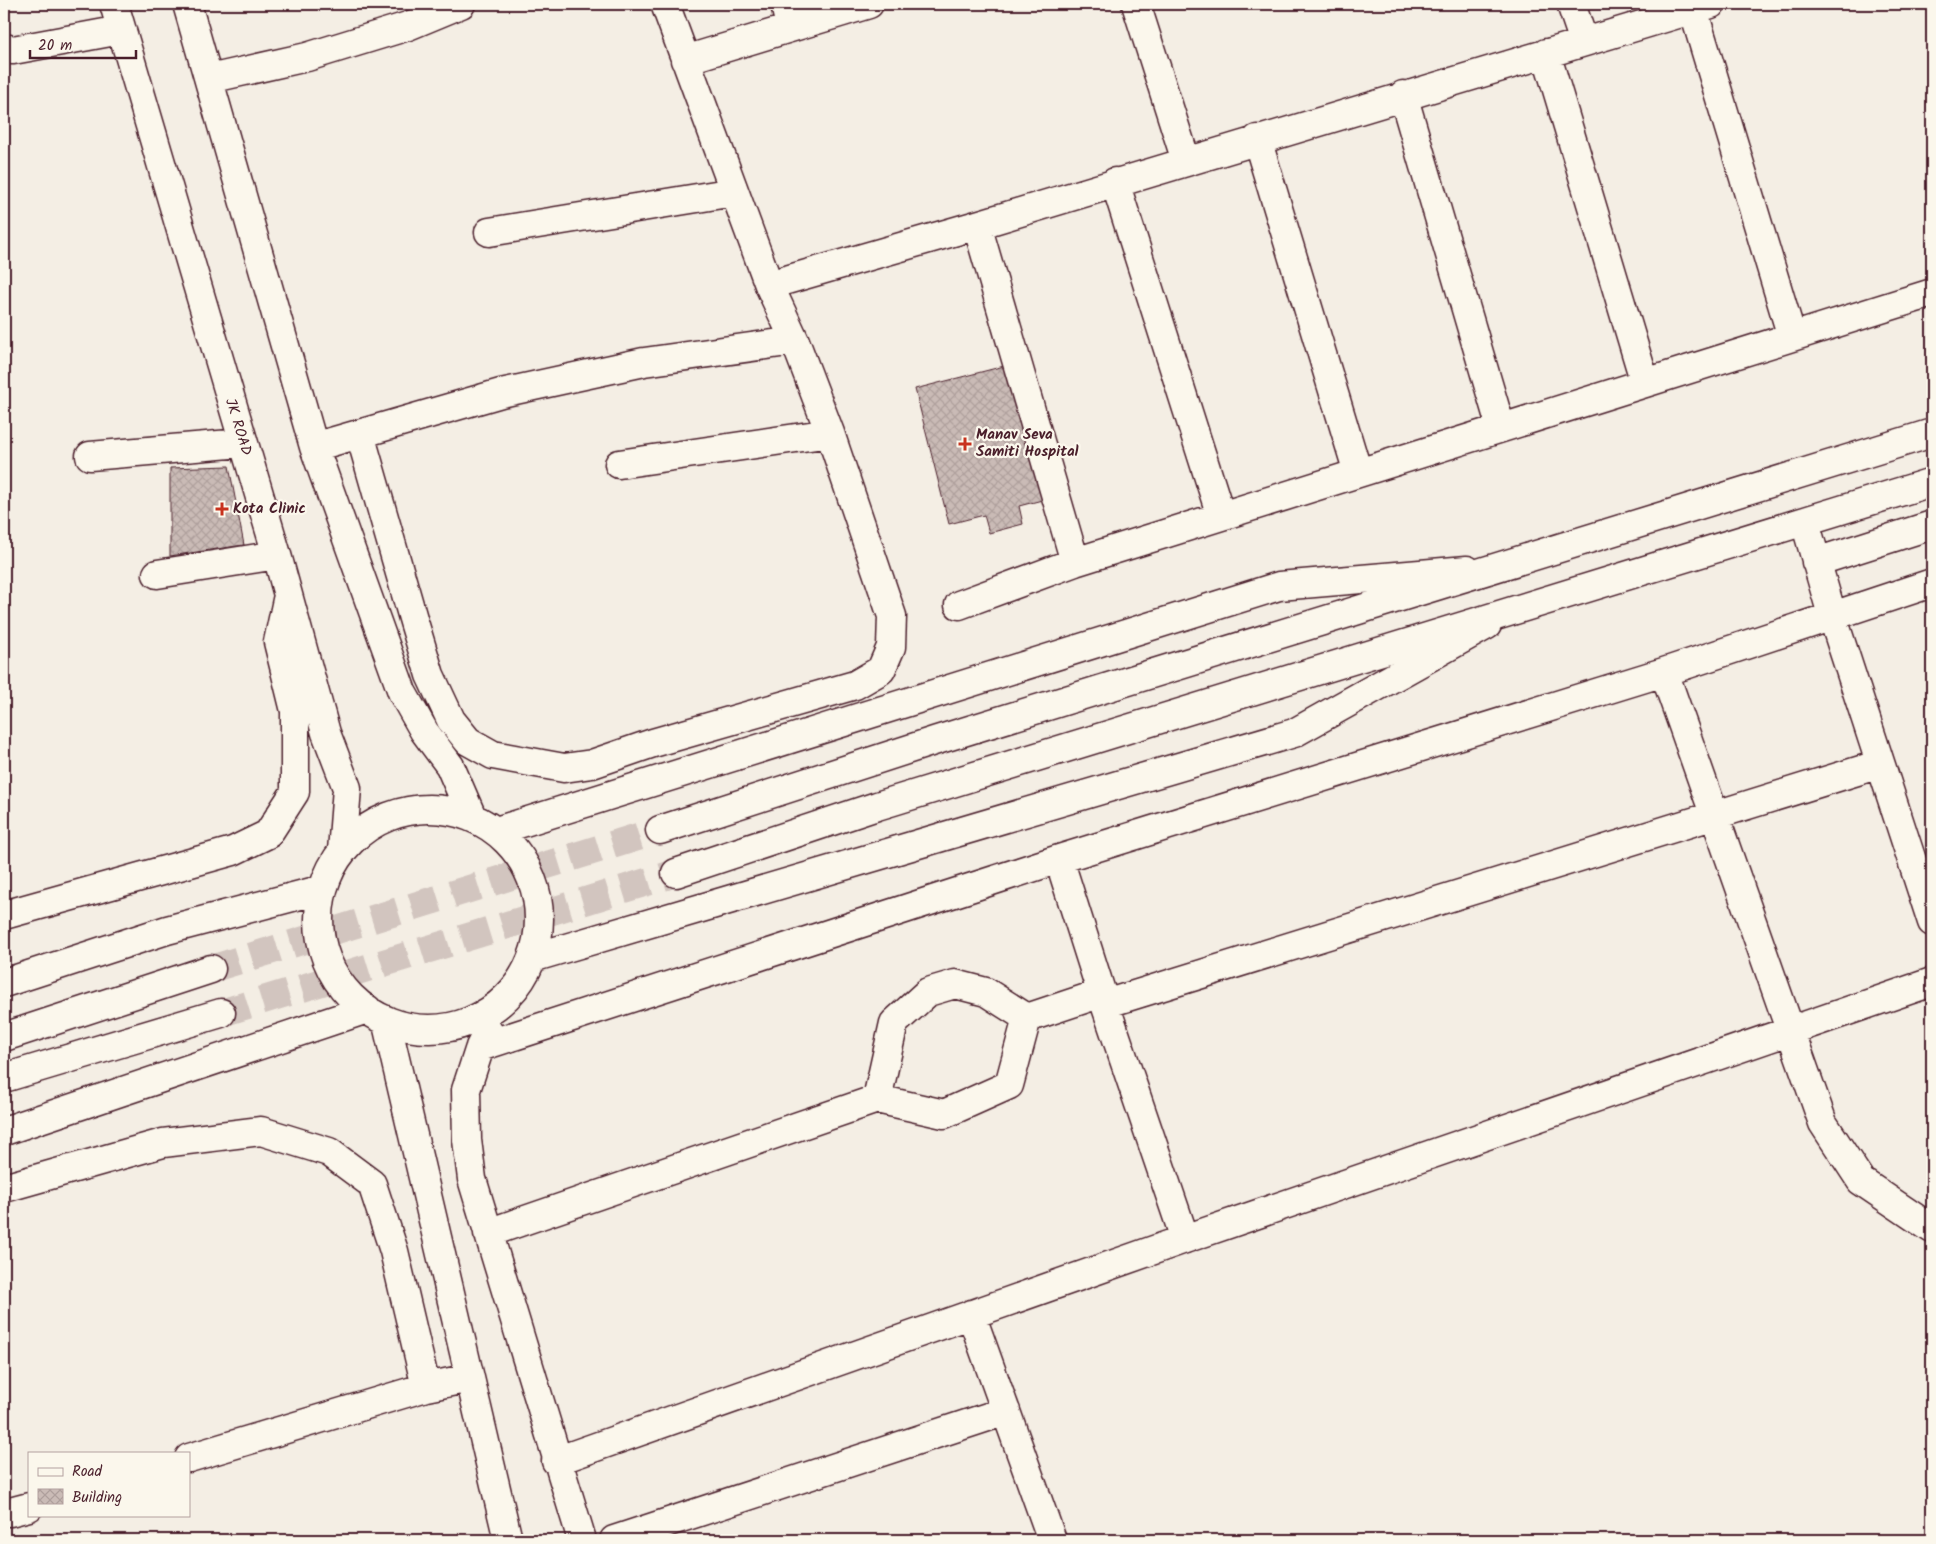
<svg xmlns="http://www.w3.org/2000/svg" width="1936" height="1544" viewBox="0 0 1936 1544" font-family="Kalam,sans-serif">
  <defs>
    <pattern id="building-cross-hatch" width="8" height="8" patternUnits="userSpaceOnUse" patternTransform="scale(1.25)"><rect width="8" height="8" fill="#cabbb6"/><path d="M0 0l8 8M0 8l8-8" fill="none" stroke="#afa09d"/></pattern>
  </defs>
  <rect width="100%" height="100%" fill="#f4eee4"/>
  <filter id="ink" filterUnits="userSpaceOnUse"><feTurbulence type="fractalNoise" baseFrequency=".02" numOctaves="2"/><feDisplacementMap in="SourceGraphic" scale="10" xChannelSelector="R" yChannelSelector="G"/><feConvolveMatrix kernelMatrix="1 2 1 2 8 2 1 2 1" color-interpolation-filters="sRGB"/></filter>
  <g filter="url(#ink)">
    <path fill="url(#building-cross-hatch)" stroke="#4a1f2b" d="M 1012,364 L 1046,499 L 1019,506 L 1023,524 L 989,533 L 984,515 L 949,524 L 915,389 Z
      M 229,466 L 244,545 L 170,556 L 170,468 Z"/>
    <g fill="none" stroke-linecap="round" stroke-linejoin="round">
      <path stroke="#d2c5bf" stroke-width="28" stroke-dasharray="28 14" stroke-linecap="butt" d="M 211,969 L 660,830
        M 221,1013 L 676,873"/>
      <g stroke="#4a1f2b" stroke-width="31">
        <path id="minor" d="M 114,4 L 277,555 L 326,733 L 347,788 L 342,851
          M 187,4 L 314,447 L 402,692 L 424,731 L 450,766 L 472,817
          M 785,4 L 790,28
          M 1136,4 L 1186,161
          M 1571,4 L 1584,42
          M 1693,9 L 1792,337
          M 4,48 L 13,50 L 121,30
          M 1546,53 L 1645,383
          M 685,60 L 869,4
          M 209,79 L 307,57 L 408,26 L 461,4
          M 1403,95 L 1501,428
          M 1257,139 L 1358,473
          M 1115,182 L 1221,516
          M 977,225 L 1075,562
          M 489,232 L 734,192
          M 769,285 L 977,225 L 1711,4
          M 360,434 L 414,622 L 430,675 L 451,720 L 468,741 L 493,755 L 564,768 L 592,764 L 653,743 L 855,685 L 881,670 L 891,647 L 892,616 L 830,433 L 795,341 L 769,285 L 665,4
          M 314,447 L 501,393 L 644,362 L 795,341
          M 90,456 L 242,443
          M 619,464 L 830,433
          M 1805,522 L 1832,615 L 1932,922
          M 1816,562 L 1932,525
          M 157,574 L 277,555
          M 959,605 L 1075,562 L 1932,293
          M 1664,672 L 1823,1123 L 1861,1181 L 1932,1229
          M319 919a110 110 0 1 1 220 0a110 110 0 1 1-220 0Z
          M 496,831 L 1279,586 L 1467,570
          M 1059,859 L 1105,1004 L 1185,1239
          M 4,915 L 233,851 L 268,834 L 295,792 L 295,711 L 278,642 L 287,600
          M 532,958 L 1294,733 L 1487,625
          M 4,983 L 167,930 L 323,889
          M 1105,1004 L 1880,764
          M 1027,1018 L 986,992 L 955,984 L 928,992 L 894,1023 L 877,1099 L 944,1114 L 1009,1085 L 1027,1018 L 1102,993
          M 386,1020 L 508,1540
          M 488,1031 L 480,1047 L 466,1090 L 467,1140 L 472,1179 L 582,1540
          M 480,1047 L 1059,859 L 1664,672 L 1932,583
          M 4,1131 L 367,1009
          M 4,1188 L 163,1143 L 261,1131 L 329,1152 L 372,1184 L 394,1251 L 426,1387
          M 488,1233 L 877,1099
          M 971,1314 L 1052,1540
          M 189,1458 L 426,1387 L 470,1378
          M 556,1461 L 1185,1239 L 1932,982
          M 4,1511 L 10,1512 L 29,1507
          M 614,1540 L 1006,1411"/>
      </g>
      <g stroke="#4a1f2b" stroke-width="31">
        <path id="major" d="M 660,830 L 937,740 L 1932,433
          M 676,873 L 877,806 L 1932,482
          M 4,1037 L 211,969
          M 4,1078 L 221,1013"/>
      </g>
      <use href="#minor" stroke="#fbf7ec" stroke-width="28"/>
      <use href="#major" stroke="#fbf7ec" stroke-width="28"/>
    </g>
  </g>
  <g fill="#c8321e" stroke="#fbf7ec" stroke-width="2">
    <path d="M962.5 436.5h5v5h5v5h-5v5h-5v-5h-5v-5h5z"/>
    <path d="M219.5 501.5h5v5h5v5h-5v5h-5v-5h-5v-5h5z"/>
  </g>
  <g text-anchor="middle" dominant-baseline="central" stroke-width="4.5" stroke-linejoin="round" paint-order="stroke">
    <g font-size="15" fill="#4a1f2b" stroke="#fbf7ec">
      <text transform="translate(238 427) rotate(73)">JK ROAD</text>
    </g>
    <g font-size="15" font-weight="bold" fill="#4a1f2b" stroke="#fbf7ec" text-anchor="start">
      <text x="976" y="435">Manav Seva<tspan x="976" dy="17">Samiti Hospital</tspan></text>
      <text x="233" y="509">Kota Clinic</text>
    </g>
  </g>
  <rect width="1936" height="1544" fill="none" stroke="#fbf7ec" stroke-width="20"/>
  <rect x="10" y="10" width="1916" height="1524" fill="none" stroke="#4a1f2b" stroke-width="2" filter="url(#ink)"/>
  <rect x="28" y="1452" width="162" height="65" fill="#fbf7ec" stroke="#b4a19f"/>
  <rect x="38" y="1468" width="25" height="8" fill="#fbf7ec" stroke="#b4a19f"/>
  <text x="72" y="1476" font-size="15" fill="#4a1f2b">Road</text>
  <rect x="38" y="1489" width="25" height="15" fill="url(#building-cross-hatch)" stroke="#b4a19f"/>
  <text x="72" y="1502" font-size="15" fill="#4a1f2b">Building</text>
  <path d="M30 50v8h106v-8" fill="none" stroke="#4a1f2b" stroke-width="2.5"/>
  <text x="38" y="50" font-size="15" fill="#4a1f2b" stroke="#fbf7ec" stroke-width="4" paint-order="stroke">20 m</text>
</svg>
